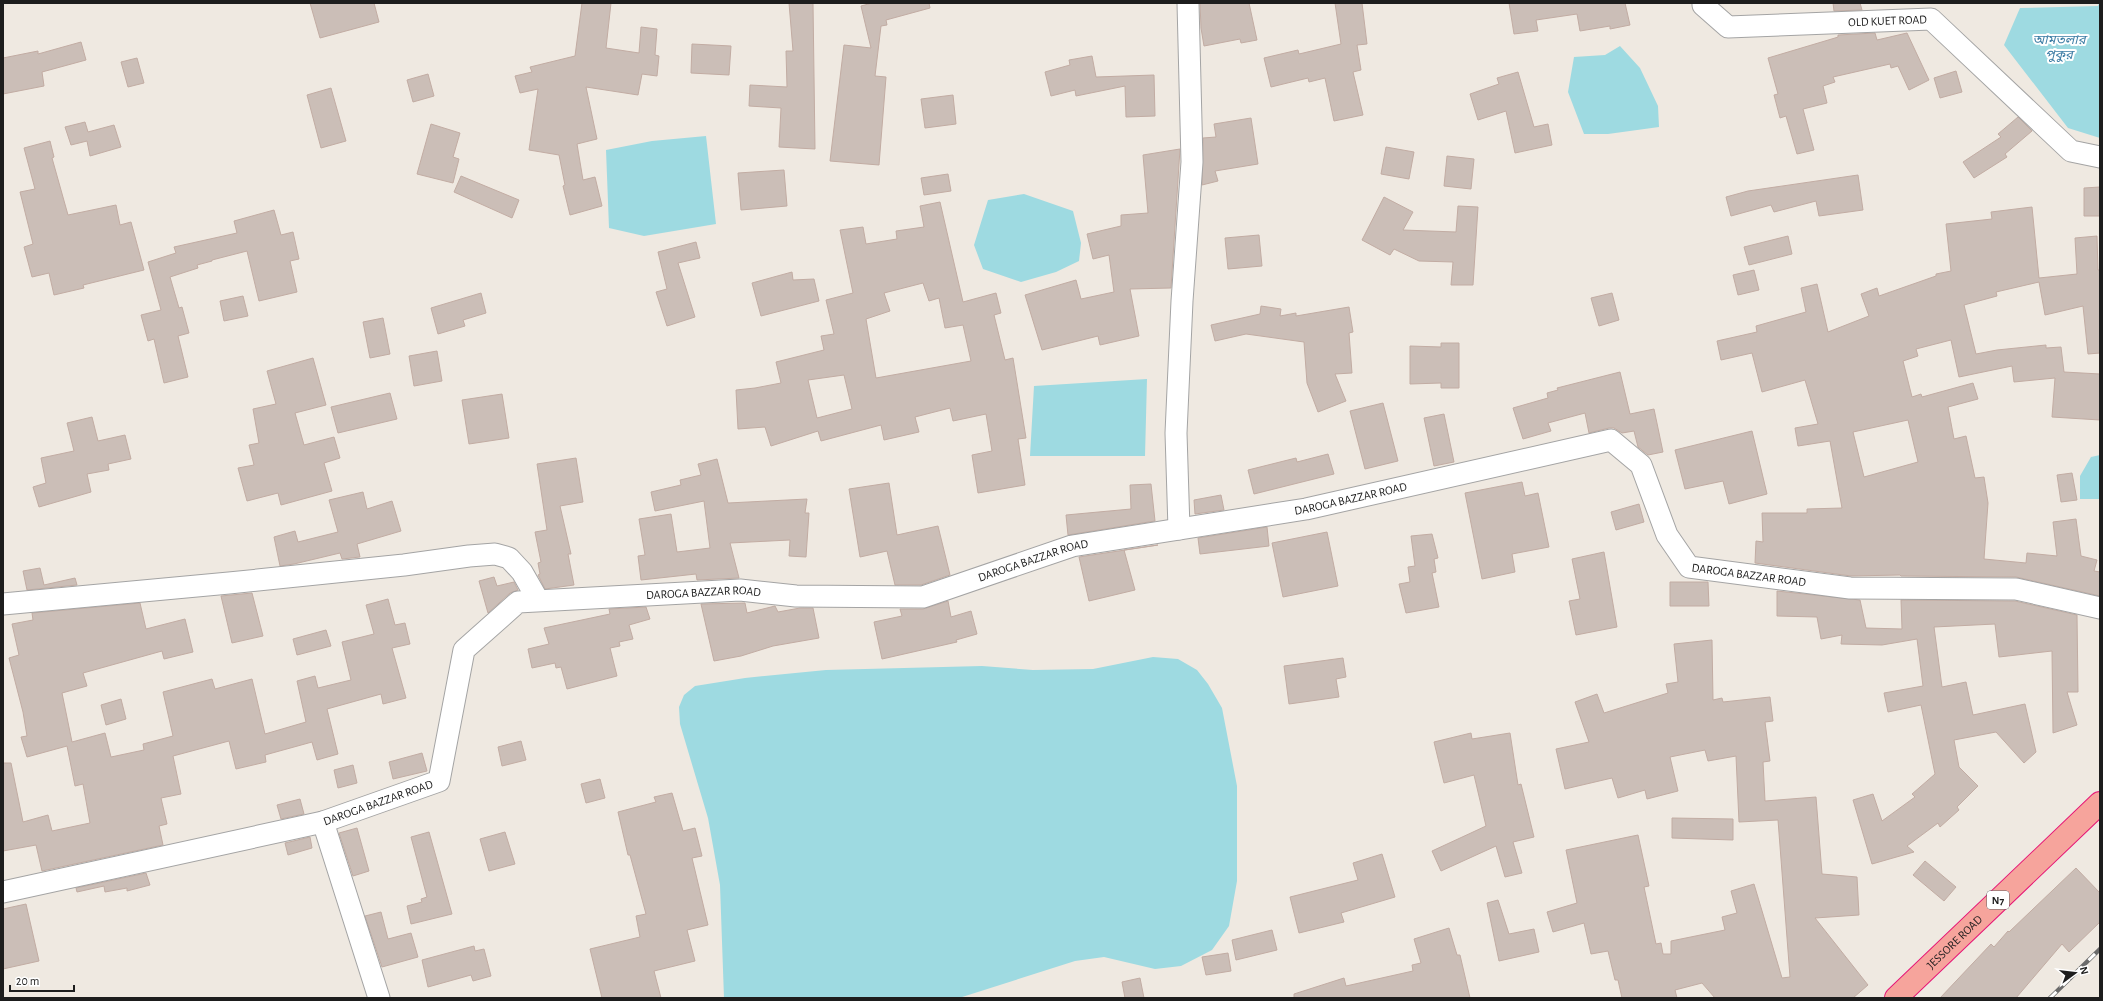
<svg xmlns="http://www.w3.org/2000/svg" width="2103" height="1001" viewBox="0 0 2103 1001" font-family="'Alegreya Sans','Noto Sans Bengali',sans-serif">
  <rect width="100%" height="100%" fill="#efe9e1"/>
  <path fill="#9edae1" d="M 2099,3 L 2100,3 L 2100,138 L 2068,128 L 2004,45 L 2020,8 L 2098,6 Z
    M 1620,46 L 1640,68 L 1658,106 L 1659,127 L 1608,134 L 1584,134 L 1568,92 L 1574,57 L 1605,55 Z
    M 706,136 L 716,224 L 644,236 L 609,228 L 606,150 L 652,141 Z
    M 1024,194 L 1073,211 L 1081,243 L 1079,261 L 1056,272 L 1021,282 L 983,269 L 974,245 L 988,200 Z
    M 1147,379 L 1145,456 L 1030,456 L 1034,386 Z
    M 2100,455 L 2100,499 L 2080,499 L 2080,476 L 2091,457 Z
    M 1153,657 L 1178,659 L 1197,670 L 1208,684 L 1222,708 L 1237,786 L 1237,881 L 1229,926 L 1212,950 L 1181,966 L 1155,969 L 1104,957 L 1075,961 L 959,998 L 724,998 L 720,885 L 708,818 L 680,724 L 679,707 L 684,695 L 695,686 L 745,678 L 826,670 L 982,666 L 1033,670 L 1093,669 Z"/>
  <path fill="#cbbeb7" stroke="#c2aca3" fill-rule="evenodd" d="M 310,3 L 374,3 L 379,22 L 320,38 Z
    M 582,3 L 611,3 L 606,48 L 639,53 L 641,27 L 657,29 L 655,55 L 659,56 L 657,76 L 642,74 L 638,95 L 586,87 L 597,139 L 577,144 L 583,180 L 595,177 L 602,206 L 570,215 L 563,186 L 565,185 L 559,155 L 529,150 L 538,89 L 520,93 L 515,76 L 532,72 L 530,67 L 575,56 Z
    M 789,3 L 813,3 L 815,149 L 779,147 L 781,108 L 749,106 L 750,85 L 787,87 L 786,51 L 793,51 Z
    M 872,3 L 929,3 L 930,8 L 886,20 L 887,25 L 881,26 L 875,76 L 886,77 L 879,165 L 830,161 L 844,45 L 871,48 L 861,6 Z
    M 1200,3 L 1249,3 L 1257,40 L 1241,43 L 1240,39 L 1204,46 L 1201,28 Z
    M 1335,3 L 1362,3 L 1367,44 L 1357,45 L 1361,70 L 1353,72 L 1363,115 L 1334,121 L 1325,78 L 1309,82 L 1308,78 L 1271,87 L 1264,58 L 1298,50 L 1299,54 L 1341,44 Z
    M 1509,3 L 1625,3 L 1630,25 L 1610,29 L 1610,26 L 1580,31 L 1577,14 L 1536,20 L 1538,31 L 1514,34 Z
    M 1833,3 L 1860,3 L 1862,10 L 1834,11 Z
    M 1875,33 L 1877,40 L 1907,33 L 1929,80 L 1909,90 L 1898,66 L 1891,68 L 1890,64 L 1833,77 L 1835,82 L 1823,86 L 1827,103 L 1803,109 L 1814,150 L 1797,154 L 1786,116 L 1780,118 L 1774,95 L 1778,94 L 1768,58 L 1835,38 L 1838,37 L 1838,35 Z
    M 81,42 L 86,60 L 42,72 L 44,86 L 3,94 L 3,58 L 38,51 L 38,54 Z
    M 692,44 L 731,46 L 729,75 L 691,73 Z
    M 1092,56 L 1096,77 L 1154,75 L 1155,116 L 1126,117 L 1125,86 L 1076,96 L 1075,90 L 1051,96 L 1045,72 L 1070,65 L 1069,60 Z
    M 137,58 L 144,83 L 128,87 L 121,62 Z
    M 1956,71 L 1962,92 L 1940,98 L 1934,78 Z
    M 1518,72 L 1534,127 L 1548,124 L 1552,145 L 1515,153 L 1506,111 L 1478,120 L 1470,94 L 1499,84 L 1497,78 Z
    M 428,74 L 434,96 L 413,102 L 407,80 Z
    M 331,88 L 346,141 L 321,148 L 307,95 Z
    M 953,95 L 956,124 L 925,128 L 921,99 Z
    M 2018,117 L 2032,131 L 2005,154 L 2007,157 L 1974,178 L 1963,162 L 2001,137 L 1998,134 Z
    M 1251,118 L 1258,164 L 1215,171 L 1218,181 L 1202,185 L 1203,138 L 1216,137 L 1214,124 Z
    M 85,122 L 88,132 L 114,125 L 121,147 L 90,156 L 87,141 L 71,145 L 65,127 Z
    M 431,124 L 460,133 L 453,157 L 459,159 L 453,183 L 417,174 Z
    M 50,141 L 54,157 L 52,158 L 68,215 L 116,205 L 120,225 L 131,222 L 144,270 L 83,285 L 84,288 L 54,295 L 49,273 L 32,277 L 24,247 L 33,244 L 20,192 L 35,189 L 24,148 Z
    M 1386,147 L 1414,152 L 1409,179 L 1381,174 Z
    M 1180,149 L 1171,288 L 1130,289 L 1139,336 L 1100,345 L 1098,336 L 1042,350 L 1025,295 L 1076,280 L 1081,299 L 1114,292 L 1109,255 L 1093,259 L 1087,234 L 1121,226 L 1121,215 L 1148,213 L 1143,155 Z
    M 1447,156 L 1474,159 L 1471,189 L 1444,186 Z
    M 784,170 L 787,206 L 741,210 L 738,173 Z
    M 948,174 L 951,191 L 924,195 L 921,178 Z
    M 1858,175 L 1863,210 L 1819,216 L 1816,201 L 1774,212 L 1771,205 L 1731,216 L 1726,197 L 1748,191 Z
    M 461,176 L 519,200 L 512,218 L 454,192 Z
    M 2100,187 L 2100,216 L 2084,216 L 2084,188 Z
    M 1384,197 L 1413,212 L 1403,230 L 1456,232 L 1458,206 L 1478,207 L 1473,285 L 1451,285 L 1453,262 L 1419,261 L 1394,249 L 1390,255 L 1362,240 Z
    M 940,202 L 963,302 L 996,293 L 1001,313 L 994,315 L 1005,360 L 1013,358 L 1026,438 L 1018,439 L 1025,485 L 978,493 L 972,455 L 992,451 L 986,414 L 953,421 L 950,408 L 915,417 L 919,432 L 884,440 L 881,425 L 821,441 L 818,431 L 771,446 L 765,427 L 738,429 L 736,390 L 755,388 L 781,383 L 776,362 L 824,350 L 821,336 L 834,334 L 826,300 L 853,293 L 840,230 L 863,227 L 866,244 L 897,239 L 896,231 L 924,227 L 920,206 ZM 923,283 L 929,301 L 939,298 L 945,328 L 963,325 L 971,361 L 876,378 L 866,319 L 890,311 L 884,293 ZM 844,375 L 852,409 L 817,418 L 808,380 Z
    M 2032,207 L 2039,278 L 2077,274 L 2075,238 L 2097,236 L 2098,270 L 2100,270 L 2100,353 L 2088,354 L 2083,306 L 2045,315 L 2039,282 L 1996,292 L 1997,296 L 1964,305 L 1976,354 L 1997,350 L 2046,345 L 2046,348 L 2061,347 L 2064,372 L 2100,374 L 2100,420 L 2052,417 L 2055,378 L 2014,382 L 2012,366 L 1959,377 L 1951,340 L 1916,349 L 1918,356 L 1903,361 L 1912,397 L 1921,394 L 1922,397 L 1973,383 L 1978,399 L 1948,407 L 1954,439 L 1966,436 L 1975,478 L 1984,477 L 1988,503 L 1984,559 L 2026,563 L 2027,553 L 2057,556 L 2053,522 L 2076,519 L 2081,556 L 2097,560 L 2094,571 L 2100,572 L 2100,596 L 2016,577 L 1901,576 L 1900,575 L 1851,576 L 1755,563 L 1756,541 L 1763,542 L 1762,513 L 1807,513 L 1807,509 L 1842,508 L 1830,441 L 1798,446 L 1795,428 L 1818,424 L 1805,380 L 1762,392 L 1752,353 L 1721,360 L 1717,341 L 1757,332 L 1756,326 L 1806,312 L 1801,288 L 1817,284 L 1828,332 L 1869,316 L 1861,294 L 1877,288 L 1879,296 L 1936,276 L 1936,274 L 1951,271 L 1946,224 L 1992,219 L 1991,212 ZM 1908,420 L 1918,462 L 1864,477 L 1853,432 Z
    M 274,210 L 281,235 L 293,232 L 299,259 L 290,261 L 297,292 L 259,301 L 247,251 L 212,260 L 212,261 L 197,265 L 198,268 L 170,277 L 179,308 L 182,307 L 189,333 L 178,336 L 188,377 L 164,383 L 154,339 L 148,341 L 141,315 L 161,310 L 148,262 L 176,253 L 174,247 L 237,233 L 234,221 Z
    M 1259,235 L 1262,266 L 1228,269 L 1225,238 Z
    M 1788,236 L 1792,254 L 1749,265 L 1744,247 Z
    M 696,242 L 700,258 L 678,263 L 695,317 L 667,326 L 656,292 L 667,289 L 658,252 Z
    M 1754,270 L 1759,290 L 1738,295 L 1733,275 Z
    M 792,272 L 793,280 L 814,279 L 819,301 L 761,316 L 752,283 Z
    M 481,293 L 486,313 L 463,320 L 465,326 L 438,334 L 431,308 Z
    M 1612,293 L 1619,320 L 1599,326 L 1591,298 Z
    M 243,296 L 248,316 L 224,321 L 220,301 Z
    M 1261,306 L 1281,309 L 1280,316 L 1296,313 L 1296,316 L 1349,307 L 1353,332 L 1349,333 L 1352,373 L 1335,374 L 1346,401 L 1318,412 L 1307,383 L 1304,342 L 1246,334 L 1215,341 L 1211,325 L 1260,314 Z
    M 383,318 L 390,354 L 370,358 L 363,322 Z
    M 1441,343 L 1459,343 L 1459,388 L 1441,388 L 1441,383 L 1410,384 L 1410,346 L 1441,347 Z
    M 437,351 L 442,381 L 414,386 L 409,356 Z
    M 313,358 L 326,405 L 295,413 L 304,445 L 334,437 L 340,458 L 324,463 L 332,491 L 281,505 L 278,493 L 247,501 L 238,468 L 254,465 L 249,445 L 259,443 L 253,409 L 276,404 L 267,371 Z
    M 1620,372 L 1630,414 L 1654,409 L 1663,452 L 1648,455 L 1638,447 L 1634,431 L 1622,433 L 1614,428 L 1609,428 L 1589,433 L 1585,413 L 1548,423 L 1551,431 L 1523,439 L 1513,408 L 1548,398 L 1547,393 L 1558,390 L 1557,388 Z
    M 390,393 L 397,419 L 338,433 L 331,407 Z
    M 502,394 L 509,438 L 469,444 L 462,400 Z
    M 1383,403 L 1398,461 L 1365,469 L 1350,411 Z
    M 1444,414 L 1454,462 L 1434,466 L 1424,418 Z
    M 92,417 L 98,441 L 125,435 L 131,459 L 108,464 L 109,470 L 87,474 L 91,492 L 39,507 L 33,487 L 46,483 L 41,458 L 74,451 L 67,423 Z
    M 1752,431 L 1767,494 L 1729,504 L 1723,481 L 1685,489 L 1675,450 Z
    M 1328,454 L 1334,474 L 1254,494 L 1248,470 L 1296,458 L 1297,462 Z
    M 576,458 L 583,502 L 560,506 L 571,554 L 568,554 L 574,585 L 545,589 L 538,575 L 540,574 L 538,563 L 541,562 L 535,532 L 547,530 L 537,464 Z
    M 717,459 L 728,503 L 807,499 L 805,513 L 809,513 L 806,557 L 789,556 L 790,540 L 730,543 L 739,578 L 697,580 L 696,574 L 641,580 L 638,556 L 645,555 L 639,519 L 671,514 L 677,552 L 710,548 L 704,501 L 655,511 L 651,492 L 681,485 L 680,480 L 701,475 L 698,464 Z
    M 2072,473 L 2077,500 L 2061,502 L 2057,475 Z
    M 1522,482 L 1525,496 L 1538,493 L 1549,547 L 1512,554 L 1515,572 L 1482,579 L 1465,493 Z
    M 889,483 L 897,535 L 938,526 L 950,575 L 921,585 L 895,585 L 887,551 L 860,557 L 849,489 Z
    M 1151,484 L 1155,521 L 1068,535 L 1066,515 L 1131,509 L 1130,485 Z
    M 363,492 L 367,509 L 392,501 L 401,531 L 357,544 L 360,557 L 342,559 L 340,553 L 294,564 L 280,566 L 274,537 L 295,531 L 298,542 L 338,532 L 329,500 Z
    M 1221,495 L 1224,510 L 1195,514 L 1194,500 Z
    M 1639,504 L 1644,522 L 1616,530 L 1611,512 Z
    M 1267,527 L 1269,546 L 1200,554 L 1198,538 Z
    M 1327,532 L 1338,586 L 1283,597 L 1272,543 Z
    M 1432,534 L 1438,558 L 1434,559 L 1436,572 L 1432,573 L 1439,607 L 1406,613 L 1399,584 L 1410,582 L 1408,567 L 1415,566 L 1411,536 Z
    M 1158,545 L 1124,550 L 1135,590 L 1089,601 L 1079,557 Z
    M 1604,552 L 1617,627 L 1576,635 L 1569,601 L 1580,599 L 1572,559 Z
    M 40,568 L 44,585 L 75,578 L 77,585 L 27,590 L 23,571 Z
    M 494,577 L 497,586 L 514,582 L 518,590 L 510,593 L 488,613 L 479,581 Z
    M 1670,582 L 1708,582 L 1709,606 L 1670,606 Z
    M 1777,591 L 1860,600 L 1866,628 L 1902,629 L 1901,600 L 2015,601 L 2077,615 L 2078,692 L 2067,692 L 2077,725 L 2053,733 L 2052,651 L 1999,657 L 1995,624 L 1934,627 L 1942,687 L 1966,682 L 1973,715 L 2025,704 L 2036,752 L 2024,763 L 1996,732 L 1954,740 L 1959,767 L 1978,786 L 1957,807 L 1959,810 L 1940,827 L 1938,823 L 1907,846 L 1914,852 L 1872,864 L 1853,800 L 1873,794 L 1882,821 L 1915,797 L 1912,794 L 1935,774 L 1921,705 L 1888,712 L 1884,693 L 1923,686 L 1917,639 L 1882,645 L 1841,644 L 1842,635 L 1821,639 L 1817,617 L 1777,616 Z
    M 252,593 L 263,636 L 232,643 L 221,596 Z
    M 388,599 L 395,625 L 405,623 L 410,644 L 392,648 L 406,698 L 383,704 L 381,694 L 327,709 L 338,754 L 317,760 L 312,742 L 265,755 L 266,762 L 236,769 L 229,741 L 173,756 L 181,794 L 161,798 L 167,824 L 159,826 L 163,845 L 42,871 L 36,845 L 3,851 L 3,763 L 11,763 L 23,822 L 48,815 L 52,831 L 90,823 L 83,784 L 75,786 L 67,746 L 27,757 L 21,737 L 27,736 L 23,712 L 9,658 L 19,655 L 12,624 L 33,620 L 32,613 L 140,603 L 146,629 L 185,619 L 193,652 L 164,659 L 162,651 L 83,673 L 87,686 L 62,693 L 72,742 L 105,733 L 111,757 L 144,750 L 143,744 L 173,736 L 163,692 L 212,679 L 215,689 L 252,679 L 265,734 L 306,722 L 297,681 L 315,676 L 318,688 L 351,680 L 342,642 L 374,634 L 366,605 Z
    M 948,601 L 951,617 L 971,611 L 977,634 L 956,640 L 957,642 L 882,659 L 874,622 L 902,616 L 900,609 L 923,609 Z
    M 745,603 L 747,613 L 775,606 L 778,612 L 800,608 L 813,608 L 819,638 L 773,646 L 741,656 L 714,661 L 701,604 Z
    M 646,607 L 650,619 L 629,625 L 633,639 L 619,642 L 620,646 L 610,648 L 617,676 L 567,689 L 561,667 L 556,668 L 555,663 L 532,668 L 528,649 L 549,644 L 544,628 L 610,614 L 609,609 Z
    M 326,630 L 331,646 L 297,655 L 293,639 Z
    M 1712,640 L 1713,700 L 1722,698 L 1723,702 L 1770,697 L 1773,721 L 1765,722 L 1770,761 L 1763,762 L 1765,801 L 1816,797 L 1822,874 L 1857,877 L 1859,915 L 1815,918 L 1868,985 L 1853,998 L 1715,998 L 1702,983 L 1675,990 L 1677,998 L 1622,998 L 1618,980 L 1615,980 L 1608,951 L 1591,954 L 1584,923 L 1553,932 L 1547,912 L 1577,903 L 1566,850 L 1638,835 L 1649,886 L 1644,887 L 1656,944 L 1661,943 L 1663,954 L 1671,954 L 1671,941 L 1725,930 L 1722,917 L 1737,913 L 1731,891 L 1754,884 L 1782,978 L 1790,977 L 1778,820 L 1739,822 L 1736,756 L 1708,761 L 1705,750 L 1670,757 L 1678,791 L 1647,799 L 1645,790 L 1618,798 L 1612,778 L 1565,789 L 1556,749 L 1589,742 L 1575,702 L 1597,694 L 1604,713 L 1668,693 L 1666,684 L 1678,682 L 1674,644 Z
    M 1343,658 L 1346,677 L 1336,679 L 1339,697 L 1289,704 L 1284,666 Z
    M 121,699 L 126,719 L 106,725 L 101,705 Z
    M 1471,733 L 1472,739 L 1510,733 L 1518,785 L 1521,784 L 1534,837 L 1513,842 L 1522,873 L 1505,877 L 1496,846 L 1441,871 L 1432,851 L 1486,826 L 1474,775 L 1444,783 L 1434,742 Z
    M 521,741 L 526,760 L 502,766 L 498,747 Z
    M 422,753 L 427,771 L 393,779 L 389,762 Z
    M 353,765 L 357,783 L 338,788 L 334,770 Z
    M 600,779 L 605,798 L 586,803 L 581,784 Z
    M 672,793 L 683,831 L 695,828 L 702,856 L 692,858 L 708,925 L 687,930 L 695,961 L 654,971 L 661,998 L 602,998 L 590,949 L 640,937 L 636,916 L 646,914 L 630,855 L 628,855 L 618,812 L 656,802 L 654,797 Z
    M 300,799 L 304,814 L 281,819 L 277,805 Z
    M 1672,818 L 1733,819 L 1733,840 L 1672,838 Z
    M 357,828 L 369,871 L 353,876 L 339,833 Z
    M 429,832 L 452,914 L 411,924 L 407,906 L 422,902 L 421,899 L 427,897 L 411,837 Z
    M 505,832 L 515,864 L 489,871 L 480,839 Z
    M 310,837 L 312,848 L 288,855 L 285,843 Z
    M 1382,854 L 1395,897 L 1341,913 L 1344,922 L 1299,933 L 1290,897 L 1358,880 L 1353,863 Z
    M 1925,861 L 1956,887 L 1944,901 L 1913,875 Z
    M 2076,868 L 2100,893 L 2100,922 L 2069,952 L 2062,944 L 2016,998 L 1940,998 L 1991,944 L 1994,947 L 2008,931 L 2009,932 Z
    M 146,873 L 150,885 L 127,891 L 127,888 L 105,892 L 104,886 L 77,892 L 76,888 Z
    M 1498,900 L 1509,934 L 1534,929 L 1539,952 L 1499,961 L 1487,903 Z
    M 26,904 L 39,961 L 3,969 L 3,909 Z
    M 381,912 L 388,939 L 411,933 L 418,957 L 382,967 L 365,916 Z
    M 1449,928 L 1457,955 L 1460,955 L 1470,998 L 1294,998 L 1294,994 L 1344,978 L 1346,986 L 1413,971 L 1412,965 L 1421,963 L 1414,939 Z
    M 1272,930 L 1277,950 L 1236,960 L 1232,940 Z
    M 474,946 L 475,951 L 484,949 L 491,976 L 473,981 L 471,975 L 428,987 L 422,960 Z
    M 1228,953 L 1231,971 L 1206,975 L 1202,957 Z
    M 1140,978 L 1144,998 L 1125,998 L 1122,982 Z"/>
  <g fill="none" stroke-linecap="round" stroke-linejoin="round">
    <g stroke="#a4a4a4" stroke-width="23">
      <g id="minor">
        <path id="s1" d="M 1703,3 L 1703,5 L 1728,27 L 1931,19 L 2071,151 L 2100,157"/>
        <path d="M 1179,529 L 1176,433 L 1182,301 L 1192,162 L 1188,3"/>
        <path d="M 3,604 L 229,583 L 404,565 L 469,556 L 495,554 L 509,558 L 522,572 L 538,600"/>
        <path d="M 323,822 L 379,998"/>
        <path id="s2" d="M 3,892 L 323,822 L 439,781 L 464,650 L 518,602 L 740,590 L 796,596 L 923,597 L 1072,546 L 1306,509 L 1611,440 L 1641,465 L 1667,535 L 1689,567 L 1850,588 L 2016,589 L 2100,608"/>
      </g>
    </g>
    <g stroke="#e61576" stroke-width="24">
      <g id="trunk">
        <path id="s3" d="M 1896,998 L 2100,803"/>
      </g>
    </g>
    <use href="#minor" stroke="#fff" stroke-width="21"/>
    <use href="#trunk" stroke="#f6a49c" stroke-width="22"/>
    <g stroke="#6b6b6b" stroke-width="4.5">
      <path id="rail" d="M 2050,998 L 2100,949"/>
    </g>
    <use href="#rail" stroke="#fff" stroke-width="3" stroke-dasharray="9" stroke-linecap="butt"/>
  </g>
  <g text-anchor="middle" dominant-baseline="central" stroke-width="4" stroke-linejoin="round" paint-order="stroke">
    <rect fill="#fff" stroke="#616161" stroke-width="1" x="1987" y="891" width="22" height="18" rx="3"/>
    <g font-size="11" font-weight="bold" fill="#1d1d1d">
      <text x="1998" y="900">N7</text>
    </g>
    <g font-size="12" fill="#1d1d1d" stroke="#fff">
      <text stroke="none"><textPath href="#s1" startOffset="195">OLD KUET ROAD</textPath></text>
      <text stroke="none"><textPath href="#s2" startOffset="1502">DAROGA BAZZAR ROAD</textPath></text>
      <text stroke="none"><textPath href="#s2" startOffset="1178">DAROGA BAZZAR ROAD</textPath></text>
      <text stroke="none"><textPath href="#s2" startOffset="1982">DAROGA BAZZAR ROAD</textPath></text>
      <text stroke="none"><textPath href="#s2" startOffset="842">DAROGA BAZZAR ROAD</textPath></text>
      <text stroke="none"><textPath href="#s2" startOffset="386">DAROGA BAZZAR ROAD</textPath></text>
      <text stroke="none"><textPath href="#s3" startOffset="81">JESSORE ROAD</textPath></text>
    </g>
    <g font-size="13" font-style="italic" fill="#3c7ca4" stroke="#fff">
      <text x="2059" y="40">আমতলার<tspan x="2059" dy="15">পুকুর</tspan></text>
    </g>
  </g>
  <rect width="2103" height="1001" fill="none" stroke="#1d1d1d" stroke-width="8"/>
  <g transform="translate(2075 973) rotate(75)" stroke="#ffffff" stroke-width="3" paint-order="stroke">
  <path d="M0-3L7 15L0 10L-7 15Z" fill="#1d1d1d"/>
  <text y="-6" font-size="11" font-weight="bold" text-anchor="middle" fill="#1d1d1d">N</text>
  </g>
  <path d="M10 985v6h64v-6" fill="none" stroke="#1d1d1d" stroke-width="2"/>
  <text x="16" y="985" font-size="12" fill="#1d1d1d" stroke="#ffffff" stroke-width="3" paint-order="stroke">20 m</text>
</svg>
